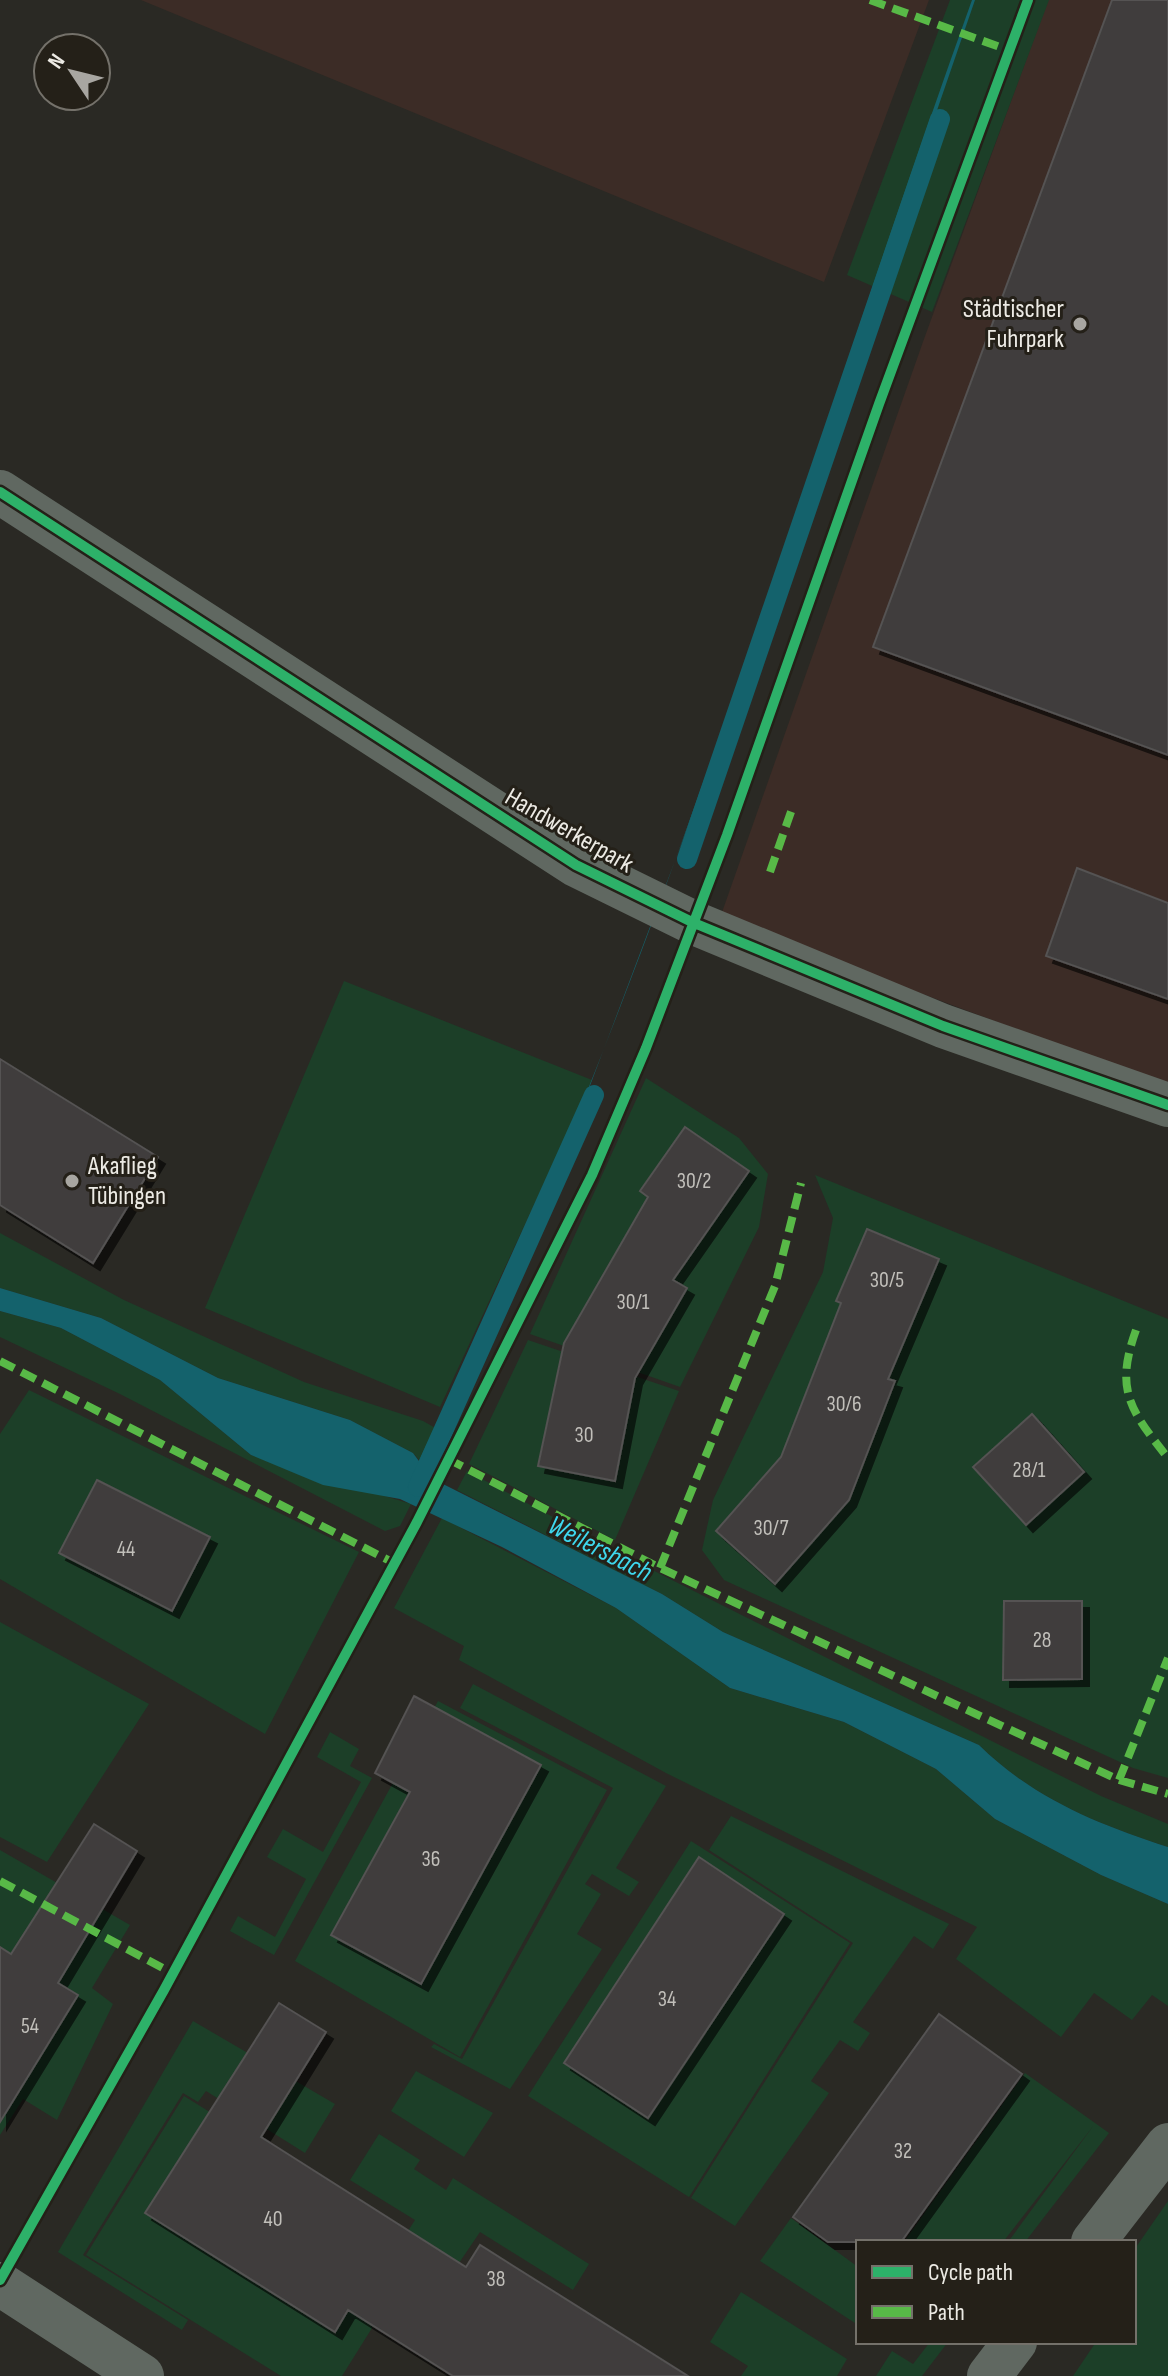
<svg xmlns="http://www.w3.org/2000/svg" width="1168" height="2376" viewBox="0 0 1168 2376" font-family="'Sofia Sans Condensed',sans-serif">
  <defs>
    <filter id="shadow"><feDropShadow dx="7" dy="7" stdDeviation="0" flood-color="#0009"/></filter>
  </defs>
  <rect width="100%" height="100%" fill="#2a2924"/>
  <path fill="#3c2c26" d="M 141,0 L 929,0 L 824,282 Z
    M 1048,0 L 1168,0 L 1168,1086 L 720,918 L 924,339 Z"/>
  <path fill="#1c3f28" d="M 950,0 L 1049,0 L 932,312 L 847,275 Z
    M 344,981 L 592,1080 L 440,1407 L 205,1308 Z
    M 646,1078 L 739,1138 L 768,1174 L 759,1227 L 680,1387 L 530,1334 Z
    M 815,1175 L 1168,1319 L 1168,1778 L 1133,1768 L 724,1580 L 702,1550 L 713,1500 L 823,1272 L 833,1218 Z
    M 0,1233 L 124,1300 L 304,1382 L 423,1421 L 441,1431 L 422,1463 L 413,1453 L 350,1420 L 218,1378 L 101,1318 L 0,1288 Z
    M 0,1311 L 61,1328 L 160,1380 L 251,1455 L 411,1504 L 400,1526 L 385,1531 L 120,1394 L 0,1337 Z
    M 528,1340 L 679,1391 L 615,1540 L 469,1464 Z
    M 29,1390 L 359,1552 L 265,1734 L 0,1579 L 0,1434 Z
    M 467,1471 L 660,1574 L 1101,1796 L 1168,1824 L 1168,1847 C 1097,1824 1033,1798 979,1745 L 723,1632 L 662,1594 L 457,1490 Z
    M 442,1518 L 616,1608 L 730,1688 L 844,1722 L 936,1769 L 995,1819 L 1101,1875 L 1168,1904 L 1168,2006 L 1152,1995 L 1132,2020 L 1094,1993 L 1061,2037 L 956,1959 L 977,1927 L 666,1773 L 459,1660 L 464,1646 L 394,1608 Z
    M 0,1622 L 149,1704 L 47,1862 L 0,1837 Z
    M 473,1684 L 666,1786 L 616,1868 L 639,1882 L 629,1896 L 592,1874 L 585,1884 L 601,1894 L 577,1934 L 602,1949 L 510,2089 L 431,2047 L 434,2044 L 462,2059 L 613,1788 L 460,1708 Z
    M 438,1701 L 607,1790 L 460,2057 L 295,1961 Z
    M 330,1732 L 359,1749 L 350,1766 L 372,1778 L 274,1955 L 230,1931 L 238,1916 L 275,1937 L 306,1879 L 267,1857 L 283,1829 L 323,1852 L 361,1782 L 317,1757 Z
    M 731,1816 L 949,1924 L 933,1949 L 914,1936 L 853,2022 L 870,2033 L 858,2051 L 840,2040 L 811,2081 L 829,2093 L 735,2226 L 691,2198 L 853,1943 L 709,1850 Z
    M 691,1841 L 850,1943 L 689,2197 L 528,2096 Z
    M 0,1850 L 130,1925 L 92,1988 L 113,2004 L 57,2120 L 23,2099 L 0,2135 Z
    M 193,2021 L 335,2104 L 305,2153 L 206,2091 L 198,2102 L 183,2093 L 83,2255 L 188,2320 L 182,2330 L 58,2252 Z
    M 416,2071 L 493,2113 L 464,2157 L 391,2111 Z
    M 1025,2073 L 1109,2133 L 1025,2242 L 1008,2242 L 1094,2125 L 1003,2242 L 904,2242 Z
    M 184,2096 L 424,2245 L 342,2376 L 281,2376 L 86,2255 Z
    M 379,2134 L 420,2160 L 414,2169 L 446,2190 L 453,2178 L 589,2264 L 573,2290 L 480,2232 L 459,2263 L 408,2231 L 415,2220 L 350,2180 Z
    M 1168,2201 L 1168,2376 L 1073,2376 L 1096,2342 L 1134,2342 L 1134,2250 Z
    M 791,2218 L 858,2267 L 858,2325 L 760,2261 Z
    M 741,2292 L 847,2359 L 837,2376 L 741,2376 L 748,2366 L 710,2342 Z
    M 930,2342 L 948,2342 L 922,2376 L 876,2376 L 892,2351 L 913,2364 Z"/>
  <path fill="#14626c" d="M 972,0 L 975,0 L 716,752 L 588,1091 L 419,1463 L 441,1483 L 662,1594 L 723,1632 L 979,1745 C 1033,1798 1097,1824 1168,1847 L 1168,1904 L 1101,1875 L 995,1819 L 936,1769 L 844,1722 L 730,1688 L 616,1608 L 502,1547 L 400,1499 L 323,1485 L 251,1455 L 160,1380 L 61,1328 L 0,1311 L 0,1288 L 101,1318 L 218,1378 L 350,1420 L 413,1453 L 419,1461 C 476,1338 537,1215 588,1089 C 731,732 842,362 972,0 Z"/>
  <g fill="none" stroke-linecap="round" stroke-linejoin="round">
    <path stroke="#14626c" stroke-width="20" d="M 687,859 L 940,119
      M 418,1487 L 594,1095"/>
  </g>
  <path fill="#3f3e3d" stroke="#545252" stroke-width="2" filter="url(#shadow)" d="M 1112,0 L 1168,0 L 1168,755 L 873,647 Z
    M 1077,868 L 1168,903 L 1168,999 L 1046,956 Z
    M 0,1059 L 158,1157 L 93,1263 L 0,1205 Z
    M 685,1127 L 749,1171 L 673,1280 L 687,1288 L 635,1378 L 615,1481 L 538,1466 L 564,1343 L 648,1197 L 640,1191 Z
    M 867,1229 L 939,1259 L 888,1379 L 895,1381 L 849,1500 L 775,1584 L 716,1531 L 781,1457 L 841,1303 L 836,1301 Z
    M 1032,1414 L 1084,1472 L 1026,1525 L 973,1467 Z
    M 97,1480 L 210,1537 L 172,1611 L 59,1553 Z
    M 1004,1601 L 1082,1601 L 1082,1679 L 1003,1680 Z
    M 414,1696 L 541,1765 L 421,1984 L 331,1935 L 410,1792 L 375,1773 Z
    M 94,1824 L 137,1851 L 58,1983 L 78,1995 L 0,2122 L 0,1947 L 11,1954 Z
    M 699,1857 L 784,1914 L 648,2118 L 564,2063 Z
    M 279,2003 L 326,2032 L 261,2137 L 466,2267 L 480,2245 L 688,2376 L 453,2376 L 348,2310 L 335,2332 L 145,2213 Z
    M 939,2014 L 1022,2074 L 901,2242 L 828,2242 L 793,2217 Z"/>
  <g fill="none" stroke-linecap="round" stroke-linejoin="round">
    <path stroke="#606861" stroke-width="44" d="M 0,492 L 576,865 L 694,923 L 943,1026 L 1168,1105
      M 1093,2242 L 1168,2145
      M 0,2284 L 142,2376
      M 989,2376 L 1015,2342"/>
    <path stroke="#58b947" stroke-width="8" stroke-dasharray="16 8" stroke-linecap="butt" d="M 870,0 L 1008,50
      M 770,872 L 793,806
      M 1136,1330 C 1114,1391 1131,1411 1168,1458
      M 0,1361 L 394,1563
      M 448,1459 L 660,1568 L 1119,1780 L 1168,1794
      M 660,1568 L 775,1286 L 801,1183
      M 1119,1780 L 1168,1658
      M 0,1881 L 172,1973"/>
    <g stroke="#242018" stroke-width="15">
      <path id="cycleway" d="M 0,492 L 576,865 L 694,923 L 943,1026 L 1168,1105
        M 0,2280 L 164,1990 L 417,1522 L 592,1175 L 646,1048 L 727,835 L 879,404 L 1028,0"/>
    </g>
    <use href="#cycleway" stroke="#2db169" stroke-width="10"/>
  </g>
  <g fill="#a8a6a1" stroke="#242018" stroke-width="3">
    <circle cx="1080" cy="324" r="8"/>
    <circle cx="72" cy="1181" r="8"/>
  </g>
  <g text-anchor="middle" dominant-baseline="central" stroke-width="6" stroke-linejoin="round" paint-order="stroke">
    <g font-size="22" fill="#c1bfba">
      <text x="694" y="1181">30/2</text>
      <text x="887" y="1280">30/5</text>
      <text x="633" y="1302">30/1</text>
      <text x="844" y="1404">30/6</text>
      <text x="584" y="1435">30</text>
      <text x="1029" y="1470">28/1</text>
      <text x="771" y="1528">30/7</text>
      <text x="126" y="1549">44</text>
      <text x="1042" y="1640">28</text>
      <text x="431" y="1859">36</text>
      <text x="667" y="1999">34</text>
      <text x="30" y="2026">54</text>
      <text x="903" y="2151">32</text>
      <text x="273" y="2219">40</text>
      <text x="496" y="2279">38</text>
    </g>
    <g font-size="26" fill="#eceae4" stroke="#242018" text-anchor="end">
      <text x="1064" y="309">Städtischer<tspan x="1064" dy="30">Fuhrpark</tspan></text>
      <text x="88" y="1166" text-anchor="start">Akaflieg<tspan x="88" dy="30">Tübingen</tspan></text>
    </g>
    <g font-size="26" fill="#eceae4" stroke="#242018">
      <text transform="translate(569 831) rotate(30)">Handwerkerpark</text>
    </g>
    <g font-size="28" font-style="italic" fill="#3ed7ed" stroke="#242018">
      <text transform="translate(600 1549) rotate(27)">Weilersbach</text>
    </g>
  </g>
  <rect x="856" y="2240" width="280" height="104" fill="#242018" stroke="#74716a" stroke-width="2"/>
  <rect x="872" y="2266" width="40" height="12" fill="#2db169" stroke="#74716a" stroke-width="2"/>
  <text x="928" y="2280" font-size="24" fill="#eceae4">Cycle path</text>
  <rect x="872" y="2306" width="40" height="12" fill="#58b947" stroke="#74716a" stroke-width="2"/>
  <text x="928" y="2320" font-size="24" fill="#eceae4">Path</text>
  <g transform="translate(72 72) rotate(305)"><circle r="38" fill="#242018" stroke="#74716a" stroke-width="2"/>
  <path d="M0-6L14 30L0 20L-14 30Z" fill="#a8a6a1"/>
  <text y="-12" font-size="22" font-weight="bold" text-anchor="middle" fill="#eceae4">N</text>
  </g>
</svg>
